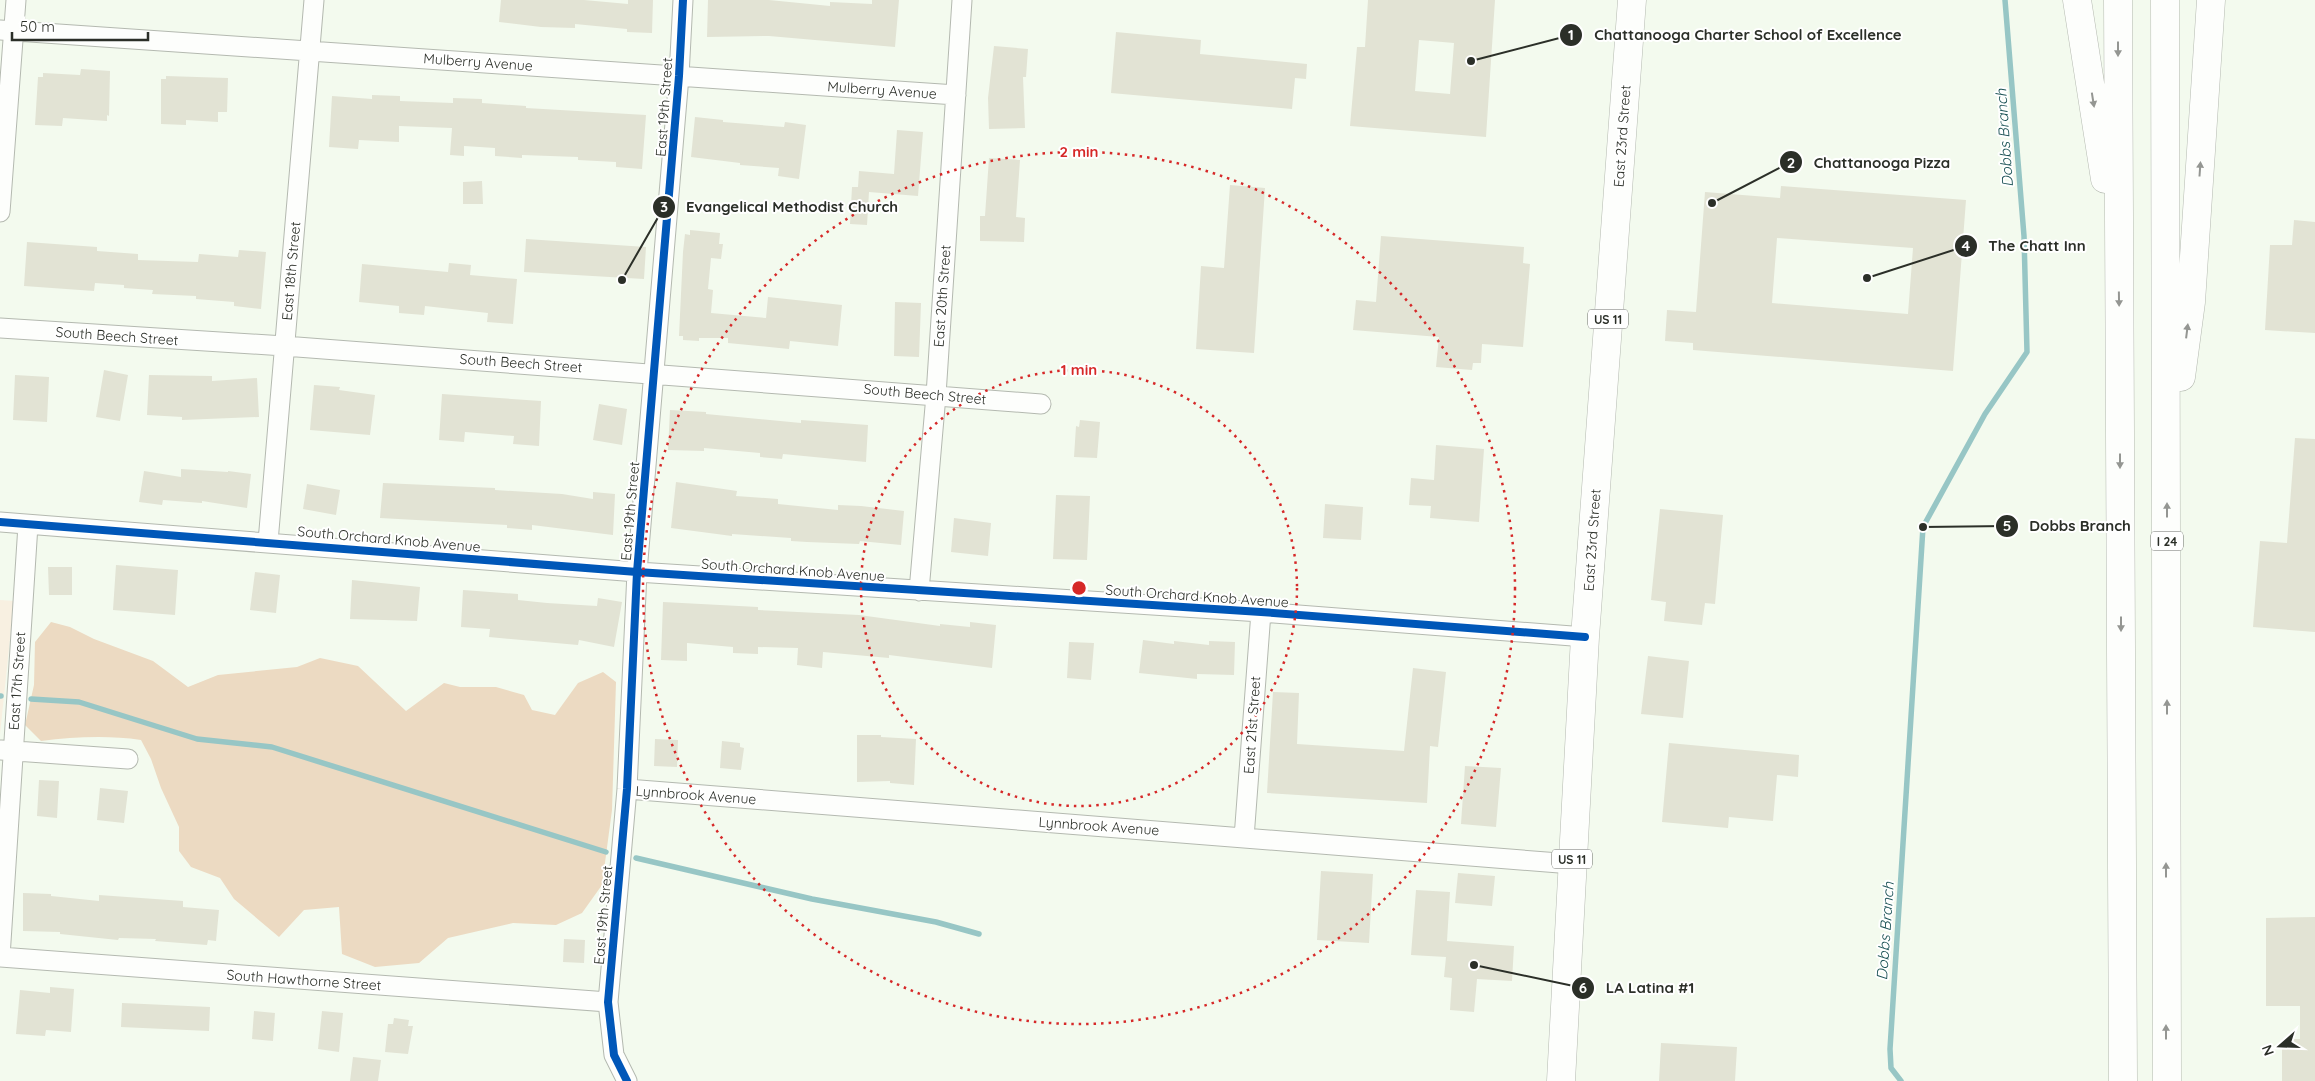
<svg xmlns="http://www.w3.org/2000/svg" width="2315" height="1081" viewBox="0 0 2315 1081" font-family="Quicksand,sans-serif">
  <rect width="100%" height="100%" fill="#f3faee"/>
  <path fill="#f8f0e1" d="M 0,600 L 14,601 L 0,734 Z"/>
  <path fill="#ecdac2" d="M 51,622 L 70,627 L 94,639 L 153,661 L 188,687 L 218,675 L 297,667 L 320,658 L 358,666 L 406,711 L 444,683 L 460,687 L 496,687 L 524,695 L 532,710 L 555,715 L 578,683 L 603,672 L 616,682 L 612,810 L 602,885 L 582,913 L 556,925 L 513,923 L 448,938 L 419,963 L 375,967 L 342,954 L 339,907 L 304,910 L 279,937 L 234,899 L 220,878 L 191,867 L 179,851 L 179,827 L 161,788 L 151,759 L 141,740 C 107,735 74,737 41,741 L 25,725 L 34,685 L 35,642 Z"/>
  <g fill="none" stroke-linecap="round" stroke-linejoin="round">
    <path stroke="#97c6c5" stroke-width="5.5" d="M 0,696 L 1,696
      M 31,699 L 79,702 L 197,739 L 272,747 L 606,852
      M 636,858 L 812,899 L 936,922 L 979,934
      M 1901,1081 L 1891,1068 L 1890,1049 L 1923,527 L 1985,414 L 2027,352 L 2024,236 L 2005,0"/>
  </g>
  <path fill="#e2e3d4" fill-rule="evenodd" d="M 501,0 L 584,0 L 628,4 L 628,0 L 653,0 L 652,33 L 627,32 L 627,29 L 575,24 L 575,28 L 541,27 L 499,22 Z
    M 708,0 L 769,0 L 830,6 L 830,2 L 872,4 L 872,0 L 899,0 L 895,47 L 769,36 L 707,37 Z
    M 1368,0 L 1495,0 L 1486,137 L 1350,126 L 1357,47 L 1365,47 ZM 1419,40 L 1454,43 L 1450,94 L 1415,91 Z
    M 1116,32 L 1201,40 L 1200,54 L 1307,64 L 1306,79 L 1295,78 L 1292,109 L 1111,93 Z
    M 994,46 L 1028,49 L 1026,77 L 1023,77 L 1025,128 L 989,129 L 988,98 Z
    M 81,69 L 110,71 L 109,116 L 107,115 L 107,121 L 63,118 L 62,126 L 35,125 L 38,77 L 43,77 L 43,73 L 80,75 Z
    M 166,76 L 228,78 L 227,112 L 218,112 L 218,122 L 186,120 L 186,125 L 161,124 L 161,79 L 166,79 Z
    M 372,95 L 400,96 L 400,101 L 453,103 L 453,98 L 482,99 L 482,103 L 526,106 L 526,108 L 646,115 L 642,169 L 616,167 L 616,162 L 578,160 L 578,157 L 522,155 L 522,158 L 495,156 L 495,148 L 464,146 L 464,156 L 450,155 L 452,128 L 399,126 L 399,142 L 359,140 L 358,149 L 329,147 L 332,96 L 372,99 Z
    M 695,117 L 723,120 L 723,122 L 784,127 L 785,122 L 806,125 L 799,179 L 778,176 L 779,168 L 740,165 L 740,163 L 691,157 Z
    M 897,130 L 923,132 L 918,196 L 869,192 L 867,225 L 850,224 L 852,187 L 858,187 L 859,171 L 894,174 Z
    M 989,158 L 1020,160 L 1016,217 L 1025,218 L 1024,242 L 980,241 L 980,216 L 985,216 Z
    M 482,181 L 483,204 L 463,204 L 463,182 Z
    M 1230,185 L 1265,188 L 1254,353 L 1196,349 L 1201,266 L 1224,268 Z
    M 1781,186 L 1966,200 L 1953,371 L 1693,350 L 1693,343 L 1665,341 L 1667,310 L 1696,312 L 1705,192 L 1780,198 ZM 1777,238 L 1913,248 L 1908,314 L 1772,303 Z
    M 2294,220 L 2315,222 L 2315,333 L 2265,330 L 2270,245 L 2292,245 Z
    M 690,230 L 720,233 L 719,244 L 723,244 L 721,259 L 711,258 L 708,289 L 713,290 L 711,313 L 766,318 L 768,297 L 842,305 L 838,346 L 790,341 L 789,349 L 728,343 L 728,338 L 699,338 L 699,341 L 683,340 L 683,336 L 679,336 L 683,252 L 685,234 L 690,235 Z
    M 1381,236 L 1524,247 L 1523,263 L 1530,264 L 1523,347 L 1482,344 L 1481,363 L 1473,363 L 1472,370 L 1436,367 L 1439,337 L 1353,330 L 1356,300 L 1376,302 Z
    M 526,239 L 646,247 L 644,279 L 524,272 Z
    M 27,242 L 97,247 L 97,251 L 138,254 L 138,260 L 198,262 L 199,254 L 238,257 L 239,250 L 266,252 L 261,309 L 234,306 L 234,302 L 196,299 L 196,296 L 152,294 L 153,290 L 124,288 L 124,285 L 95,283 L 94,291 L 24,286 Z
    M 449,263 L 471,265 L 470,275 L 517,279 L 513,324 L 487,322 L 488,313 L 425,306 L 424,315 L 399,313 L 399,306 L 359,302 L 362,264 L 448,272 Z
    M 895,302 L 921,303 L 919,357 L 894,356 Z
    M 104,370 L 128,375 L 120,421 L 96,417 Z
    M 15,375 L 49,377 L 47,422 L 13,420 Z
    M 149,375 L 212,376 L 212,381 L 257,378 L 259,417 L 182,420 L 182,417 L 147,415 Z
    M 314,385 L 340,387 L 339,390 L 375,395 L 370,435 L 310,430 Z
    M 442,394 L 541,401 L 539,446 L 513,444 L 514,436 L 465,432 L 464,442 L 439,440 Z
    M 599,404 L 627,409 L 622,445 L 593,440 Z
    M 670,410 L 706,412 L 706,414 L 801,423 L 801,420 L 868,425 L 866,462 L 783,454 L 782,459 L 760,457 L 760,453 L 704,448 L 704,451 L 668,450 Z
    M 1080,420 L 1100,422 L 1097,458 L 1074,457 L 1076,426 L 1079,427 Z
    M 2295,438 L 2315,439 L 2315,632 L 2253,627 L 2260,541 L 2287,543 Z
    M 1436,445 L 1484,449 L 1479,522 L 1430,518 L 1431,506 L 1409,505 L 1411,478 L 1434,480 Z
    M 181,469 L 228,472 L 228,471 L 251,474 L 247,508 L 202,501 L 202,503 L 163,500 L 162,505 L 139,502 L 144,471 L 181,477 Z
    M 676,482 L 737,491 L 736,496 L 778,499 L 778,504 L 838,510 L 838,505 L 861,506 L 904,511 L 901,545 L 860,541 L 859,544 L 807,542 L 791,541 L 791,538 L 732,534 L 732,536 L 671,528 Z
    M 383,483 L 495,488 L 495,490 L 562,494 L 593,499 L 593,492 L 615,494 L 613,535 L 532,525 L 532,530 L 507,528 L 507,525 L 380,518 Z
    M 307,484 L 340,490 L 336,515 L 303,509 Z
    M 1056,495 L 1090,496 L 1087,560 L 1053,559 Z
    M 1325,504 L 1363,507 L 1361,540 L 1323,538 Z
    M 1660,509 L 1723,515 L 1715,604 L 1705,603 L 1702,625 L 1664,621 L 1666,602 L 1651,600 Z
    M 954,518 L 991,523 L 988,556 L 951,552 Z
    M 116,565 L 178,570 L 175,615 L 113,610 Z
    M 48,567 L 72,567 L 72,595 L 49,595 Z
    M 255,572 L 280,575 L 276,613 L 250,610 Z
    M 352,580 L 420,587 L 417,621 L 350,619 Z
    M 463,590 L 518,594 L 518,600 L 547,603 L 597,606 L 598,598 L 622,602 L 614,647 L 579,640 L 578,645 L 489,637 L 490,629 L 461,627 Z
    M 663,602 L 758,607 L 758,610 L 859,615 L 940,626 L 940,624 L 970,627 L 970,622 L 996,625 L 992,668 L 889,655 L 889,658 L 823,652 L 822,668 L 797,665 L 798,648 L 758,647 L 758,654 L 733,653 L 733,647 L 687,643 L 687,661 L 661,660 Z
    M 1143,640 L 1174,644 L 1174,641 L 1209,645 L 1209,641 L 1235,642 L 1234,675 L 1197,674 L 1197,679 L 1139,673 Z
    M 1069,642 L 1094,643 L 1091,680 L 1067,678 Z
    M 1648,656 L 1689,661 L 1683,718 L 1641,714 Z
    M 1413,668 L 1446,672 L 1438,747 L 1430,746 L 1427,803 L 1267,793 L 1273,692 L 1299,693 L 1297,744 L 1404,751 Z
    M 857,735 L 881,735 L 881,737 L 916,739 L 914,785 L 890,783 L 890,781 L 857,782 Z
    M 655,739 L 678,740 L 677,767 L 654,766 Z
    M 722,741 L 740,743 L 740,747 L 744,748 L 741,770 L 720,768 Z
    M 1669,743 L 1799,755 L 1798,777 L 1777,775 L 1773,821 L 1729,817 L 1728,828 L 1662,822 Z
    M 1465,766 L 1501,768 L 1496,827 L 1461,824 Z
    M 39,780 L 59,781 L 57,818 L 37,816 Z
    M 100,788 L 128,791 L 124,823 L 97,820 Z
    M 1321,871 L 1373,874 L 1369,943 L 1317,940 Z
    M 1458,873 L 1495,876 L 1492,906 L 1455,903 Z
    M 1416,890 L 1450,892 L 1447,941 L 1514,946 L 1512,981 L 1477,979 L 1474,1012 L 1450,1010 L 1452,978 L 1444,977 L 1446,957 L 1411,955 Z
    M 23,893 L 51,894 L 51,896 L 99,901 L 99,895 L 183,901 L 183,907 L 219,910 L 216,941 L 208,940 L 207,945 L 155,941 L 156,939 L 119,938 L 118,940 L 60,934 L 60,932 L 23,931 Z
    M 2315,917 L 2315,1081 L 2282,1081 L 2282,1039 L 2300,1039 L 2300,1006 L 2266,1006 L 2266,918 Z
    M 564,939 L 585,940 L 584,963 L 563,962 Z
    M 50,987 L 74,989 L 71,1032 L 46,1030 L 45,1036 L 16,1034 L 20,990 L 50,993 Z
    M 122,1003 L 210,1007 L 209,1031 L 121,1027 Z
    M 254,1011 L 275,1013 L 273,1041 L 252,1039 Z
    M 322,1011 L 343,1013 L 339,1052 L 318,1049 Z
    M 394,1018 L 409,1020 L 408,1026 L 413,1026 L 408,1054 L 385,1052 L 388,1024 L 393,1024 Z
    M 1661,1043 L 1737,1047 L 1735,1081 L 1659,1081 Z
    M 353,1057 L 381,1060 L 378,1081 L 350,1081 Z"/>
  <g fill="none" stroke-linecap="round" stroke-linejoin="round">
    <g stroke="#b4b9b0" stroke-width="21">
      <path id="street" d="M 0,30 L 956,95
        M 0,212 L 16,0
        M 0,328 L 284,346 L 1041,404
        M 0,522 L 637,572 L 1261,612 L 1585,637
        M 268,542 L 314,0
        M 919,591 L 936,395 L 962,0
        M 1,750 L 128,759
        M 627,789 L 1572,864
        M 1244,838 L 1261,612
        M 0,957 L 608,1002
        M 0,957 L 28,525
        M 627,1081 L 614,1055 L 608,1002 L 627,789 L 637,572 L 679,76 L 683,0"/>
    </g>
    <g stroke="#b4b9b0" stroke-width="29">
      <path id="primary" d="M 1561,1081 L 1585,637 L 1632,0"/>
    </g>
    <g stroke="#b4b9b0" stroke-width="29">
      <path id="highway" d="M 2077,0 L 2105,179
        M 2118,0 L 2123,1081
        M 2165,0 L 2167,1081
        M 2181,377 L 2191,302 L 2211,0"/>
    </g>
    <use href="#street" stroke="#fdfefc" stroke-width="19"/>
    <use href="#primary" stroke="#fdfefc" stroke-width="28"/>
    <use href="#highway" stroke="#fdfefc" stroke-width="28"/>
    <g stroke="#fff" stroke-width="11">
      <path id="cycleway" d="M 0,522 L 637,572 L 1261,612 L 1585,637
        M 627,1081 L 614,1055 L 608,1002 L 627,789 L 637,572 L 679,76 L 683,0"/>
    </g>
    <use href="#cycleway" stroke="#0057b8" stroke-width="8"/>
  </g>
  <defs><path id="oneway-solid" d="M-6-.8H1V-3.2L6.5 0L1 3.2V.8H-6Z" transform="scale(1.25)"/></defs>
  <g fill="#949692">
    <use href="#oneway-solid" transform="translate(2118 49) rotate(90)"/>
    <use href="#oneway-solid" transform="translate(2093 100) rotate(81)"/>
    <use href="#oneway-solid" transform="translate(2200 169) rotate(-86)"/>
    <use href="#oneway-solid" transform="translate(2119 299) rotate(89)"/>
    <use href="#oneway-solid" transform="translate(2187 331) rotate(-83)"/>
    <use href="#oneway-solid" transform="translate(2120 461) rotate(90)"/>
    <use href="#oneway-solid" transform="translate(2167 510) rotate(-90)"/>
    <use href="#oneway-solid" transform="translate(2121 624) rotate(90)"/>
    <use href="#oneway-solid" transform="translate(2167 707) rotate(-90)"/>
    <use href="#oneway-solid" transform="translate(2166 870) rotate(-90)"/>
    <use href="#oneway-solid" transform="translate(2166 1032) rotate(-90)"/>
  </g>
  <g fill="none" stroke="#d62828" stroke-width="2.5" stroke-dasharray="2.5 5">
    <circle cx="1079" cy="588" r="218"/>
    <circle cx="1079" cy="588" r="436"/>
  </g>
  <g text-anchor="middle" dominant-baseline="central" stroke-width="4" stroke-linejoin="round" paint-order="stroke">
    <g fill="#fff" stroke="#6b6d68" stroke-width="1">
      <rect x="1588" y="309.5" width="40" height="19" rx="4"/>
      <rect x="2151" y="531.5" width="32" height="19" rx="4"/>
      <rect x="1552" y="849.5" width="40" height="19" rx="4"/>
    </g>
    <g font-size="12" font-weight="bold" fill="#2b2f28">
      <text x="1608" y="319">US 11</text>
      <text x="2167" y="541">I 24</text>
      <text x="1572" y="859">US 11</text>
    </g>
    <g font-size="14" fill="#2b2f28" stroke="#fff">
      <text transform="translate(478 62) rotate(4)">Mulberry Avenue</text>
      <text transform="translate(882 90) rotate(4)">Mulberry Avenue</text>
      <text transform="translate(664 107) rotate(-86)">East 19th Street</text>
      <text transform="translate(1622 136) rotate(-86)">East 23rd Street</text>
      <text transform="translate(291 271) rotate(-85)">East 18th Street</text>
      <text transform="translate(942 296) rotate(-86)">East 20th Street</text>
      <text transform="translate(117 336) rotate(4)">South Beech Street</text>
      <text transform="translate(521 363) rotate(4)">South Beech Street</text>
      <text transform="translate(925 394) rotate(5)">South Beech Street</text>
      <text transform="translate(630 511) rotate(-85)">East 19th Street</text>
      <text transform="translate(389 539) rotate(5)">South Orchard Knob Avenue</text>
      <text transform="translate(1592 540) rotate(-86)">East 23rd Street</text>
      <text transform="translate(793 570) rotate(4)">South Orchard Knob Avenue</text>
      <text transform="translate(1197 596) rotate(4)">South Orchard Knob Avenue</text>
      <text transform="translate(17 681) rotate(-86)">East 17th Street</text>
      <text transform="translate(1252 725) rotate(-86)">East 21st Street</text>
      <text transform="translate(696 795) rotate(4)">Lynnbrook Avenue</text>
      <text transform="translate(1099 826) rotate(4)">Lynnbrook Avenue</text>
      <text transform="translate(603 915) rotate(-85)">East 19th Street</text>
      <text transform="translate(304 980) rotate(4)">South Hawthorne Street</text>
    </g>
    <g font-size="15" font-style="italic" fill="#185053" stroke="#fff">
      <text transform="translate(2004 138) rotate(-94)">Dobbs Branch</text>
      <text transform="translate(1885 931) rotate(-86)">Dobbs Branch</text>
    </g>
  </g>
  <circle cx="1079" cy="588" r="8" fill="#d62828" stroke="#fff" stroke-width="2.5"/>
  <g font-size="15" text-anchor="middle" font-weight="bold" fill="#d62828" stroke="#fff" stroke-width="4" stroke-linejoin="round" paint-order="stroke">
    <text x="1079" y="157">2 min</text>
    <text x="1079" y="375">1 min</text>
  </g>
  <path fill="none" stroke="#2b2f28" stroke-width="2" d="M1471 61L1571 35M1712 203L1791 162M622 280L664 207M1867 278L1966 246M1923 527L2007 526M1474 965L1583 988"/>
  <g fill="#2b2f28" stroke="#fff" stroke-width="2">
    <circle cx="1471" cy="61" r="5"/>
    <circle cx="1712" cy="203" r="5"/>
    <circle cx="622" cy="280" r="5"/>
    <circle cx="1867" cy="278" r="5"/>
    <circle cx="1923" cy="527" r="5"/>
    <circle cx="1474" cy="965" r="5"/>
    <circle cx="1571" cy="35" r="12"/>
    <circle cx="1791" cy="162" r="12"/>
    <circle cx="664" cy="207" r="12"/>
    <circle cx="1966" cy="246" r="12"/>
    <circle cx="2007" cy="526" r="12"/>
    <circle cx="1583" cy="988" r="12"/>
  </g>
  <g font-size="15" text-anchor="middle" font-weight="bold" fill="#fff">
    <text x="1571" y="40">1</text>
    <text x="1791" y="168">2</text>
    <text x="664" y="212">3</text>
    <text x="1966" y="251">4</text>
    <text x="2007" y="531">5</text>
    <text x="1583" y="993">6</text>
  </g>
  <g font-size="15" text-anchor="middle" font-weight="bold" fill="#2b2f28" stroke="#fff" stroke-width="4" stroke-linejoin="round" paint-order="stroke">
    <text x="1748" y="40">Chattanooga Charter School of Excellence</text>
    <text x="1882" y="168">Chattanooga Pizza</text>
    <text x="792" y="212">Evangelical Methodist Church</text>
    <text x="2037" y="251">The Chatt Inn</text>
    <text x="2080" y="531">Dobbs Branch</text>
    <text x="1650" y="993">LA Latina #1</text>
  </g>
  <g transform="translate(2280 1046) rotate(250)" stroke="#ffffff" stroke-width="4" paint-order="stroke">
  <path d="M0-4L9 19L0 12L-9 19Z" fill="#2b2f28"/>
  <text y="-8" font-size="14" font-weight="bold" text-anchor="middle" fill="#2b2f28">N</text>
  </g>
  <path d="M12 32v8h136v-8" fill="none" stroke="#2b2f28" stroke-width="2.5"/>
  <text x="20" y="32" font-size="15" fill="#2b2f28" stroke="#ffffff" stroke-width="4" paint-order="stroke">50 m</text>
</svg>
